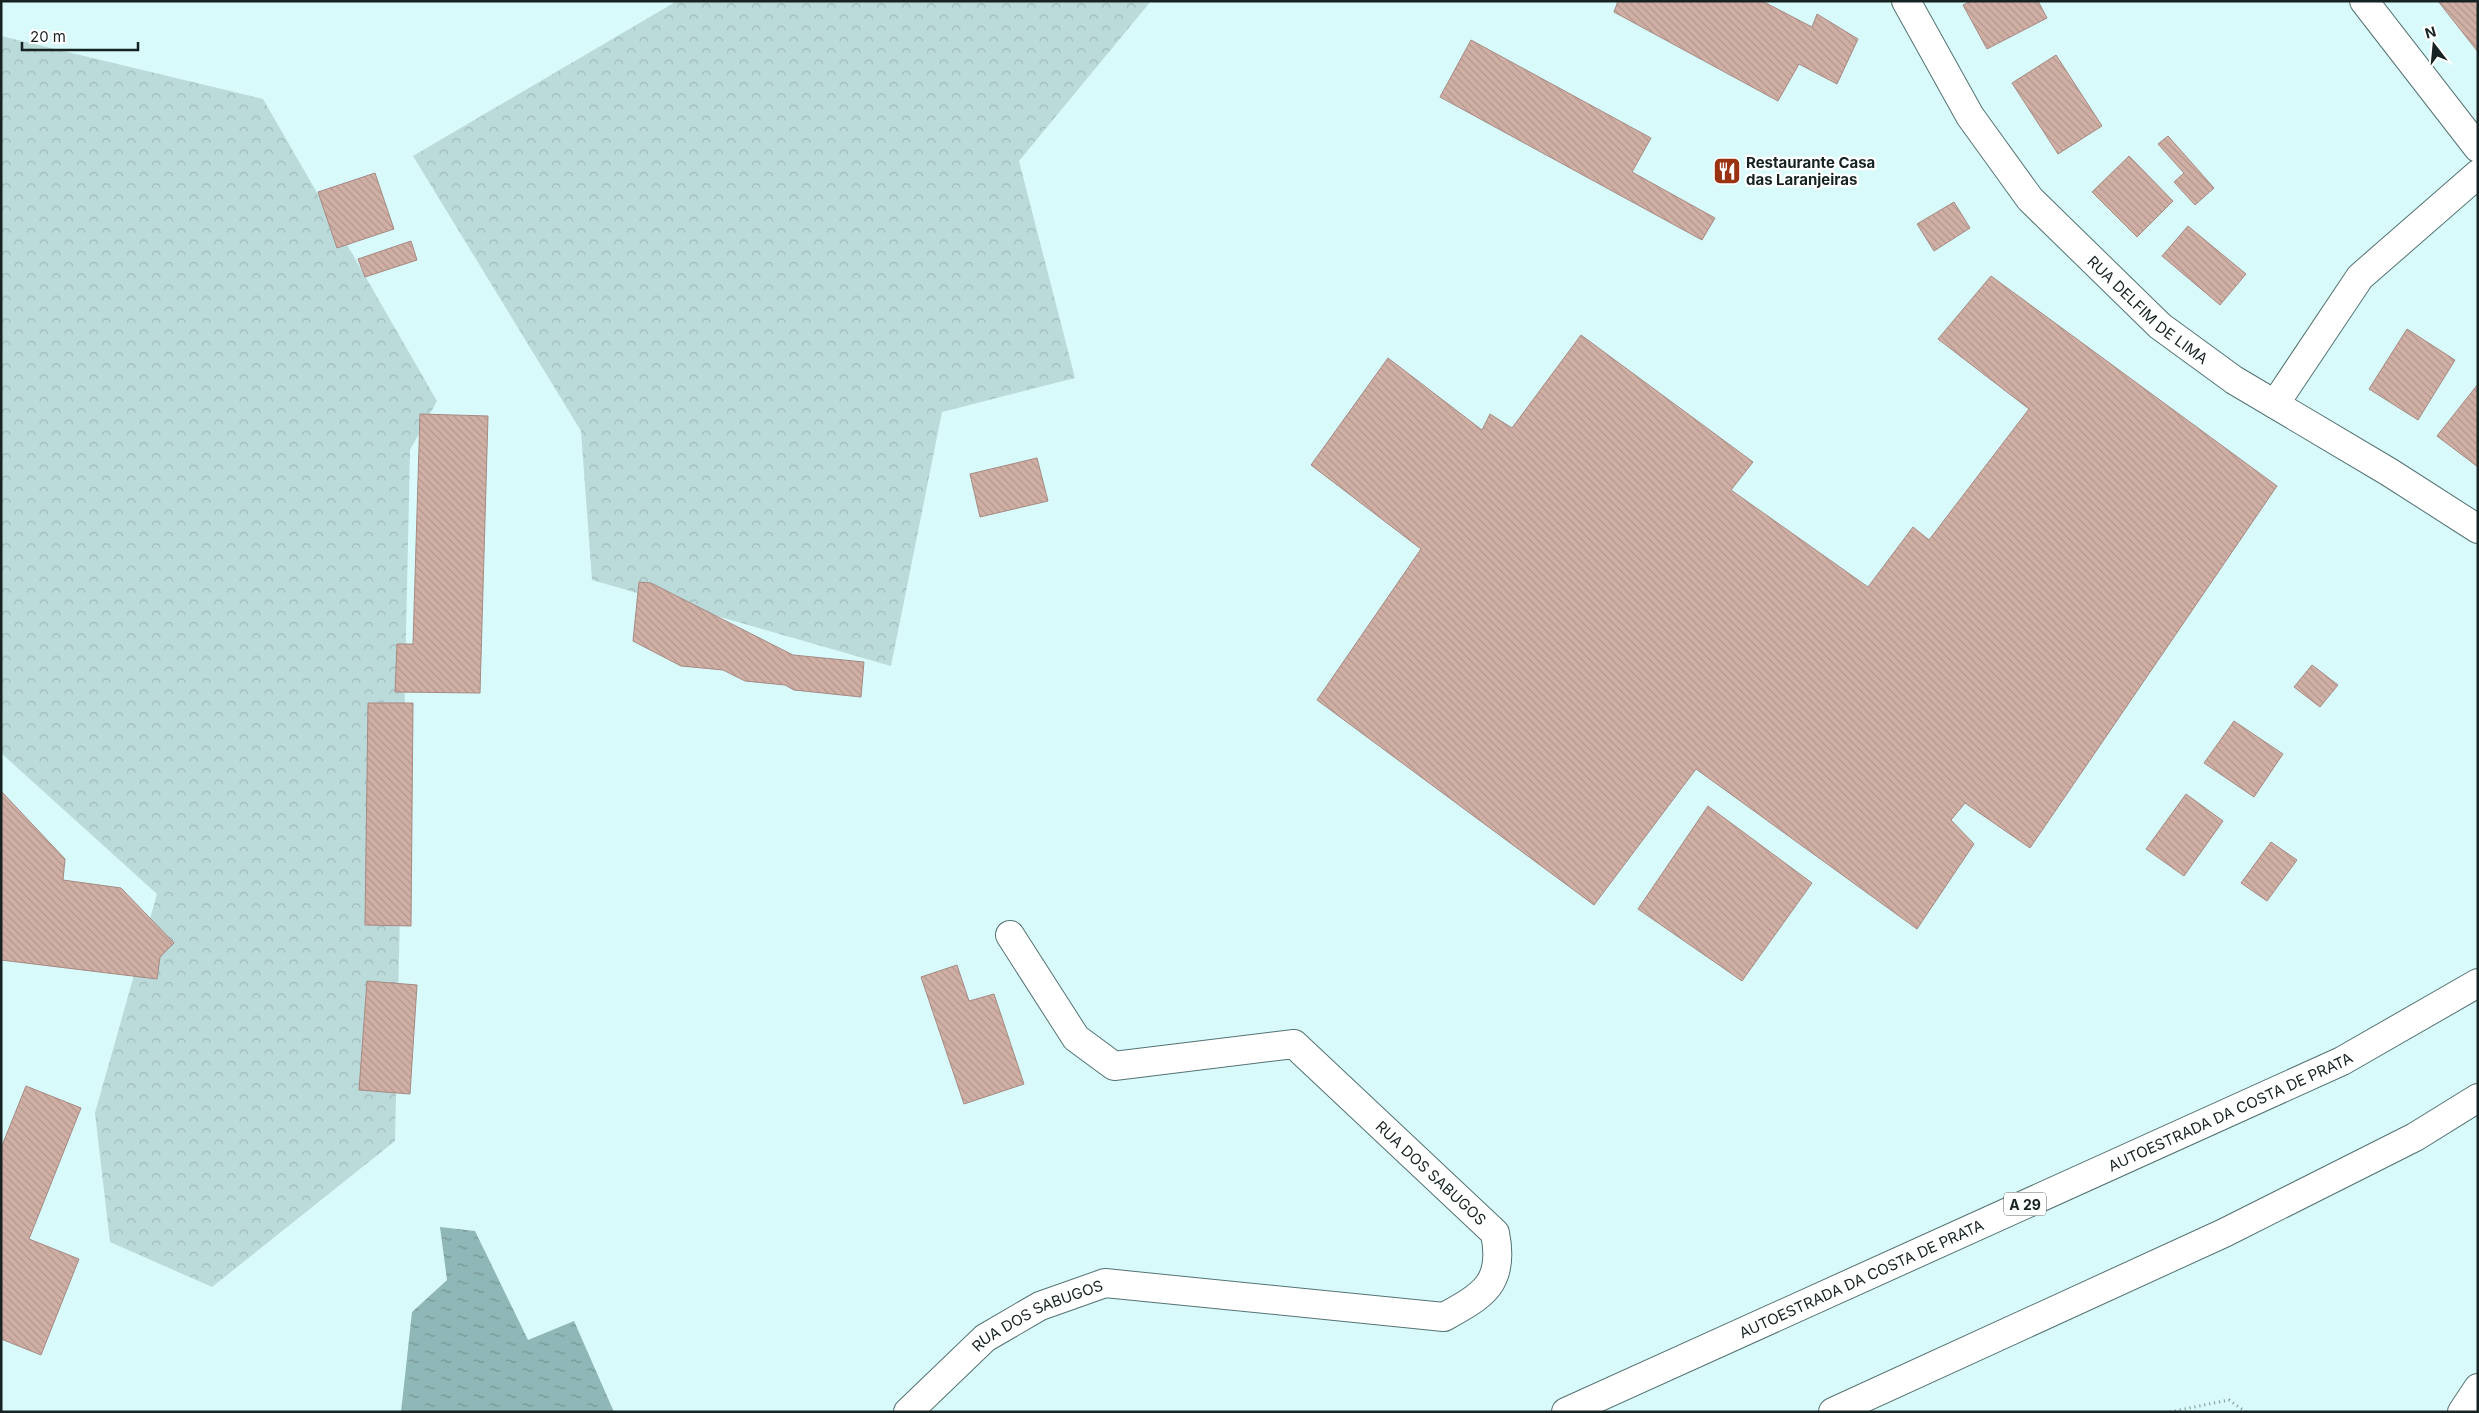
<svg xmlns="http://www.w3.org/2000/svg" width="2479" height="1413" viewBox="0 0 2479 1413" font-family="Inter,sans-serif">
  <defs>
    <pattern id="forest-crowns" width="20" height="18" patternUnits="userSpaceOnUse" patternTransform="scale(1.25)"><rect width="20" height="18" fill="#bbdada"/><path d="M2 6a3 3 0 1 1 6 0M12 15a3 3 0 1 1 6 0" fill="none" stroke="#a0bbbb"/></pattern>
    <pattern id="water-ripples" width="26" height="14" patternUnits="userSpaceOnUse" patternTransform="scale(1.25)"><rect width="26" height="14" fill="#90b7b7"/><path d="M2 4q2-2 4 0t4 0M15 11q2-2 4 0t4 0" fill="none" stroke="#759494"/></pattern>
    <pattern id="building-back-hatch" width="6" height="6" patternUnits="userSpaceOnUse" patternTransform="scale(1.25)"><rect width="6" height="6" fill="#d0afa5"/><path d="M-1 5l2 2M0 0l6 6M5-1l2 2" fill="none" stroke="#b2968e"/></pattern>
  </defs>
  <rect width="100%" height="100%" fill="#d9fafa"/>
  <path fill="url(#forest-crowns)" d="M 677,1 L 1151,1 L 1019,161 L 1075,378 L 942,412 L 891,666 L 592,580 L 581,431 L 413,156 Z
    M 1,36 L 263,99 L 437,401 L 410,450 L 395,1141 L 212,1287 L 110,1242 L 95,1113 L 157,894 L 1,753 Z"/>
  <path fill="url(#water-ripples)" d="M 440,1227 L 475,1231 L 528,1340 L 574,1321 L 614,1412 L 401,1412 L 412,1312 L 447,1280 Z"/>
  <path fill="url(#building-back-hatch)" stroke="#a58a83" d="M 1618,1 L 1762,1 L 1812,27 L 1817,14 L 1858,39 L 1837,84 L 1799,64 L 1778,101 L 1614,12 Z
    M 1971,1 L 2038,1 L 2047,18 L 1987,49 L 1963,5 Z
    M 2438,1 L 2478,1 L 2478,52 Z
    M 1471,40 L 1651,138 L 1632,172 L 1715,218 L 1702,240 L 1440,97 Z
    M 2056,55 L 2102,126 L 2058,154 L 2012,83 Z
    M 2168,136 L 2214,188 L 2195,205 L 2174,182 L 2184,173 L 2158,144 Z
    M 2129,156 L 2173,201 L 2137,237 L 2092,192 Z
    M 375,173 L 394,229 L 337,248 L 318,192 Z
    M 1954,202 L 1970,228 L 1934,251 L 1917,224 Z
    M 2188,226 L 2246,274 L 2220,305 L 2162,256 Z
    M 411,241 L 417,260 L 365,277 L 358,259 Z
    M 1991,276 L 2277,486 L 2030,848 L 1965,803 L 1951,820 L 1974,844 L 1917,929 L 1696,769 L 1594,905 L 1317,700 L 1421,549 L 1311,465 L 1388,358 L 1482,430 L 1490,414 L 1512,428 L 1581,335 L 1753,462 L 1731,490 L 1868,587 L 1913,527 L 1929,540 L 2029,409 L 1938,339 Z
    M 2407,329 L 2455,360 L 2418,420 L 2369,389 Z
    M 2478,384 L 2478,467 L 2437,436 Z
    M 420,414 L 488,416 L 480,693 L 395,692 L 397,644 L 413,644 Z
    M 1037,458 L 1048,501 L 980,517 L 970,474 Z
    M 639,582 L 651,583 L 793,655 L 864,662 L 861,697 L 794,690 L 785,685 L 745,681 L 723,670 L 681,666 L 633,641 Z
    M 2312,665 L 2338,685 L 2320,707 L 2294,687 Z
    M 368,703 L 413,703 L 411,926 L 365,925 Z
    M 2234,721 L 2283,754 L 2254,797 L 2204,763 Z
    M 1,791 L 65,859 L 63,880 L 121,888 L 174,943 L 160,957 L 157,979 L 1,960 Z
    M 2186,794 L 2223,821 L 2184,876 L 2146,849 Z
    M 1708,806 L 1812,883 L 1742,981 L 1638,909 Z
    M 2271,842 L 2297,860 L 2267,901 L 2241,883 Z
    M 957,965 L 969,1001 L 994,994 L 1024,1084 L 964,1104 L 921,977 Z
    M 367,981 L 417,985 L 410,1094 L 359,1090 Z
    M 26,1086 L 81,1108 L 29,1239 L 79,1259 L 41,1355 L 1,1339 L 1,1148 Z"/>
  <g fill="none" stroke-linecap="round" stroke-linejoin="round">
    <g stroke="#547273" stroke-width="30">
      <g id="minor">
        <path d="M 2364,1 L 2478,148"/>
        <path d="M 2275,404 L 2360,277 L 2478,174"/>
        <path id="s1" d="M 908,1412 L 985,1338 L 1040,1306 L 1105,1283 L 1444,1317 C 1484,1295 1505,1283 1495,1233 L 1294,1044 L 1114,1066 L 1076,1038 L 1010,935"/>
      </g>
    </g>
    <g stroke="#547273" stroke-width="30">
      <g id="major">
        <path id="s2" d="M 1906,1 L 1970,116 L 2030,199 L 2160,326 L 2234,380 L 2389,472 L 2478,529"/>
        <path d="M 2462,1412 L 2478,1388"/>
      </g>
    </g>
    <g stroke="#547273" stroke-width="30">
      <g id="highway">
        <path id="s3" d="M 1566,1412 L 2342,1061 L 2478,983"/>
        <path d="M 1833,1412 L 2224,1233 L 2415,1137 L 2478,1098"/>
      </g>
    </g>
    <path stroke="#7b9292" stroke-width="3" stroke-dasharray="1 4" stroke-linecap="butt" d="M 2170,1412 L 2229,1400 L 2246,1412"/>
    <use href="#minor" stroke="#fff" stroke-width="28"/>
    <use href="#major" stroke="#fff" stroke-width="28"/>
    <use href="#highway" stroke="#fff" stroke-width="28"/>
  </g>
  <defs>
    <g id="restaurant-square" transform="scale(1.4375)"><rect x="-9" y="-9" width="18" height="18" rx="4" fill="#9a3311" stroke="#fff"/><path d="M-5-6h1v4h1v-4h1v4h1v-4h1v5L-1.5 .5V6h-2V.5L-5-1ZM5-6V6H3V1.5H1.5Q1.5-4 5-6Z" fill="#fff"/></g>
  </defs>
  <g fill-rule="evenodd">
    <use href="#restaurant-square" x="1727" y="171"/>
  </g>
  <g text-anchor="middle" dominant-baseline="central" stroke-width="4.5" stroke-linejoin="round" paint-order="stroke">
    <rect fill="#fff" stroke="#5d6565" stroke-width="1" x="2004" y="1192.5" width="42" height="23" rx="4"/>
    <g font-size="14" font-weight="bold" fill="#172323">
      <text x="2025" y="1204">A 29</text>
    </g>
    <g font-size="15" font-weight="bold" fill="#172323" stroke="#fff" text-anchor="start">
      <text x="1746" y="162">Restaurante Casa<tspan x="1746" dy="17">das Laranjeiras</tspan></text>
    </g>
    <g font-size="15" fill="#172323" stroke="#fff">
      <text stroke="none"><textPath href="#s2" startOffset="396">RUA DELFIM DE LIMA</textPath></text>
      <text stroke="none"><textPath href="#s3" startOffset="729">AUTOESTRADA DA COSTA DE PRATA</textPath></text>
      <text transform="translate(1431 1173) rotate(43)">RUA DOS SABUGOS</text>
      <text stroke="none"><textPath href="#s3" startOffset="324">AUTOESTRADA DA COSTA DE PRATA</textPath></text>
      <text stroke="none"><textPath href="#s1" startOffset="164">RUA DOS SABUGOS</textPath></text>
    </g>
  </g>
  <rect width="2479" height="1413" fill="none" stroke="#172323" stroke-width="5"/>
  <g transform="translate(2434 45) rotate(344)" stroke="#ffffff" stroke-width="4" paint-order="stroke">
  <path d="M0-4L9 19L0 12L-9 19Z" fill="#172323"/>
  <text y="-8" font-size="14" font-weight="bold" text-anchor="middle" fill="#172323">N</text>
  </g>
  <path d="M22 42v8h116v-8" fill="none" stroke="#172323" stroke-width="2.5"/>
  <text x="30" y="42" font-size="15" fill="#172323" stroke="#ffffff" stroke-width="4" paint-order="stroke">20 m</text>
</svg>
